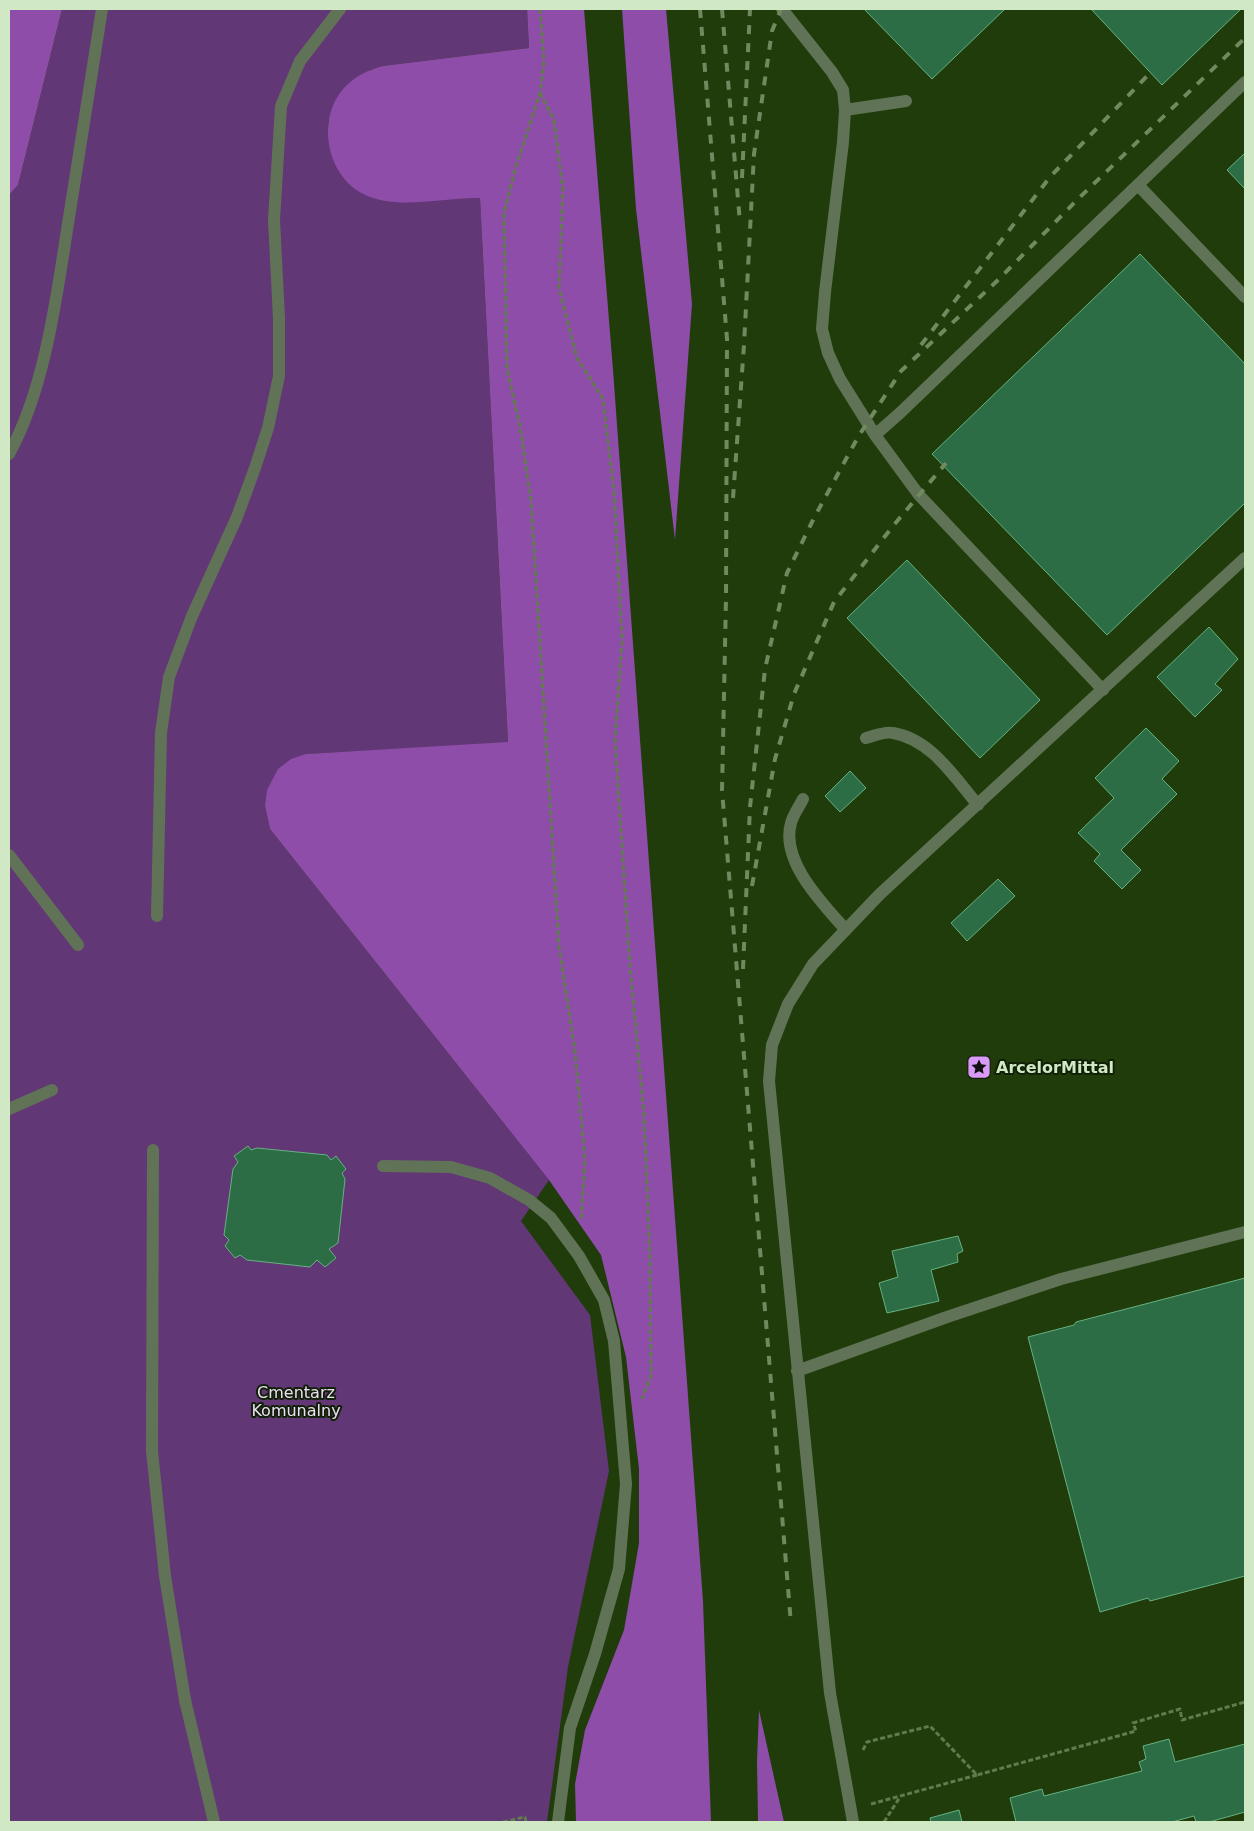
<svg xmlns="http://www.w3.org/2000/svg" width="1254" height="1831" viewBox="0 0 1254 1831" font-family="'DejaVu Sans',sans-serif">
  <rect width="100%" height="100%" fill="#203c0a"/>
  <path fill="#623776" d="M 62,9 L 527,9 L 529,48 L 383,66 L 370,70 L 334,105 L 328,123 L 329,145 L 344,178 L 363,194 L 402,202 L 480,197 L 508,743 L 306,754 L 265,806 L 270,829 L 549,1180 L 521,1221 L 590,1315 L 609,1471 L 568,1667 L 547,1822 L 9,1822 L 9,195 L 18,185 Z"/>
  <path fill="#8d4da9" d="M 9,9 L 62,9 L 18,185 L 9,195 Z
    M 527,9 L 584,9 L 613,370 L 703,1601 L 711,1822 L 576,1822 L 575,1784 L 585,1730 L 624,1630 L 639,1543 L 639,1469 L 626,1357 L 601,1255 L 549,1180 L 270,829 L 265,806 L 267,790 L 278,769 L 291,759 L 306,754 L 508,742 L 480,198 C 444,197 397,211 363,194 C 326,175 316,119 344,88 C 355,76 368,70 383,66 L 529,48 Z
    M 622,9 L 666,9 L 692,304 L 675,540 L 636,209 Z
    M 759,1710 L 784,1822 L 758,1822 L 757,1761 Z"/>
  <path fill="#2d6d46" stroke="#66b181" d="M 864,9 L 1005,9 L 932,79 Z
    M 1091,9 L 1241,9 L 1162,85 Z
    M 1245,153 L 1245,189 L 1227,170 Z
    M 1140,254 L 1245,364 L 1245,503 L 1107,635 L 932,454 Z
    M 907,560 L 1040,700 L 980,758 L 847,618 Z
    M 1209,627 L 1238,659 L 1215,684 L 1222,690 L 1195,717 L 1157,677 Z
    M 1146,728 L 1179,761 L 1162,779 L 1177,794 L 1121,850 L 1141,870 L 1122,889 L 1094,861 L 1100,854 L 1078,833 L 1114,798 L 1095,778 Z
    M 850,771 L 866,788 L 840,812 L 825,796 Z
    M 998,879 L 1015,896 L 967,941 L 951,923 Z
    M 248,1146 L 251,1150 L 257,1148 L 327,1155 L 331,1160 L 336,1156 L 346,1169 L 342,1173 L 345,1179 L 338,1243 L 329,1249 L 336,1258 L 325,1267 L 317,1260 L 310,1267 L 247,1260 L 240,1255 L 235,1258 L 225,1246 L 229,1240 L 224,1235 L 233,1169 L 238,1162 L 234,1156 Z
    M 958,1236 L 963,1251 L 957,1254 L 958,1262 L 931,1270 L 939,1301 L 887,1313 L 879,1283 L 898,1277 L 892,1251 Z
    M 1245,1278 L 1245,1576 L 1150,1601 L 1148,1598 L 1100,1612 L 1028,1337 L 1074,1325 L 1076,1322 Z
    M 1169,1739 L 1175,1762 L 1245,1744 L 1245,1812 L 1209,1822 L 1196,1822 L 1194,1816 L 1172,1822 L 1016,1822 L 1010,1798 L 1042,1789 L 1044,1796 L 1142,1771 L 1139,1762 L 1146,1759 L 1143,1746 Z
    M 959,1810 L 962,1822 L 931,1822 L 930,1818 Z"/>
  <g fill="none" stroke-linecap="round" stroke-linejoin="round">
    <path stroke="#617b4f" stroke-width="3" stroke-dasharray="5 2.5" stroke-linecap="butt" d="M 540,9 L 544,61 L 540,93 L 515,170 L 504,213 L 507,369 L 520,426 L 531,501 L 559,947 L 575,1051 L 585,1160 L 581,1221
      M 540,93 L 554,120 L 563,190 L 559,288 L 577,358 L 603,399 L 614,492 L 622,641 L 615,740 L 630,967 L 644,1114 L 650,1260 L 651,1375 L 642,1399
      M 863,1750 L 867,1742 L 930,1726 L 977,1775 L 1136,1731 L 1133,1723 L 1180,1709 L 1182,1720 L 1245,1702
      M 871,1804 L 977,1775
      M 503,1822 L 525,1817 L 526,1822
      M 884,1822 L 900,1797"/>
    <path stroke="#617357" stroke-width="12" d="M 782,9 L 832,72 L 843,90 L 845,110 L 843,142 L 825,292 L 822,329 L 828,353 L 840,379 L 875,435 L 919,495 L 1103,690
      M 845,110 L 906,101
      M 1138,185 L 1245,297
      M 875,435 L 901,412 L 1245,82
      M 866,738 C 874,736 885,731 893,733 C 931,739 955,778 978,805
      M 803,799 C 799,807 793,815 791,823 C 780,861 823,904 846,930
      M 383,1166 L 451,1167 L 490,1178 L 529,1200 L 551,1218 L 579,1256 L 604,1300 L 614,1341 L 626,1484 L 619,1569 L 595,1654 L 570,1728 L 558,1822
      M 797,1371 L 947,1317 L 1061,1279 L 1245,1232
      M 185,1700 L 214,1822
      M 853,1822 L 830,1693 L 769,1081 L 772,1045 L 788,1004 L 813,964 L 880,894 L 1245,558"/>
    <path stroke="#617357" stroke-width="12" d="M 9,454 C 44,391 56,301 67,230 C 79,156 90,83 102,9
      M 9,855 L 78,945
      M 157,916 L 161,733 L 169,677 L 192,616 L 237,517 L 255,468 L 268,428 L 279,376 L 279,318 L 274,220 L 281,106 L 300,61 L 340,9
      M 9,1109 L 52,1090
      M 153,1150 L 152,1451 L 165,1576 L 185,1700"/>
    <path stroke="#70895e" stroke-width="4" stroke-dasharray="9 9" stroke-linecap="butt" d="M 700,9 L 727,339 L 726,598 L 722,790 L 791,1624
      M 722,9 L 740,223
      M 742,178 L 750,9
      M 921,345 L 1050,177 L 1151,72
      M 733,498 L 744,345 L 754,154 L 772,31 L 781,9
      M 752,886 L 775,759 L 794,694 L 834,602 L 893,526 L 946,463
      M 743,969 L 750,807 L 765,669 L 787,573 L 814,518 L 858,437 L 901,371 L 998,280 L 1079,198 L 1245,38"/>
  </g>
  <defs>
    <g id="sight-square" transform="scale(1.25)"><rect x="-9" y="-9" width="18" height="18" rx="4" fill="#d99af7" stroke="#102006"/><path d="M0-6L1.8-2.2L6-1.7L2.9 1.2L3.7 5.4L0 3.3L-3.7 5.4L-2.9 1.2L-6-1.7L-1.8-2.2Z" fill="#111"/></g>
  </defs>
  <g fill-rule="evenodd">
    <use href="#sight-square" x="979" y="1067"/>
  </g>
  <g text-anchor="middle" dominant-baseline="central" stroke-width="4" stroke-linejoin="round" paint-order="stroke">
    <g font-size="16" font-weight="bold" fill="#d1e8c5" stroke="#102006" text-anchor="start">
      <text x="996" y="1067">ArcelorMittal</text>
    </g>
    <g font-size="16" fill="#edddf5" stroke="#102006">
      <text x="296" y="1392">Cmentarz<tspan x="296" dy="18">Komunalny</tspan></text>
    </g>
  </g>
  <rect width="1254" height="1831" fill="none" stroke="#d1e8c5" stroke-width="20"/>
</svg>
